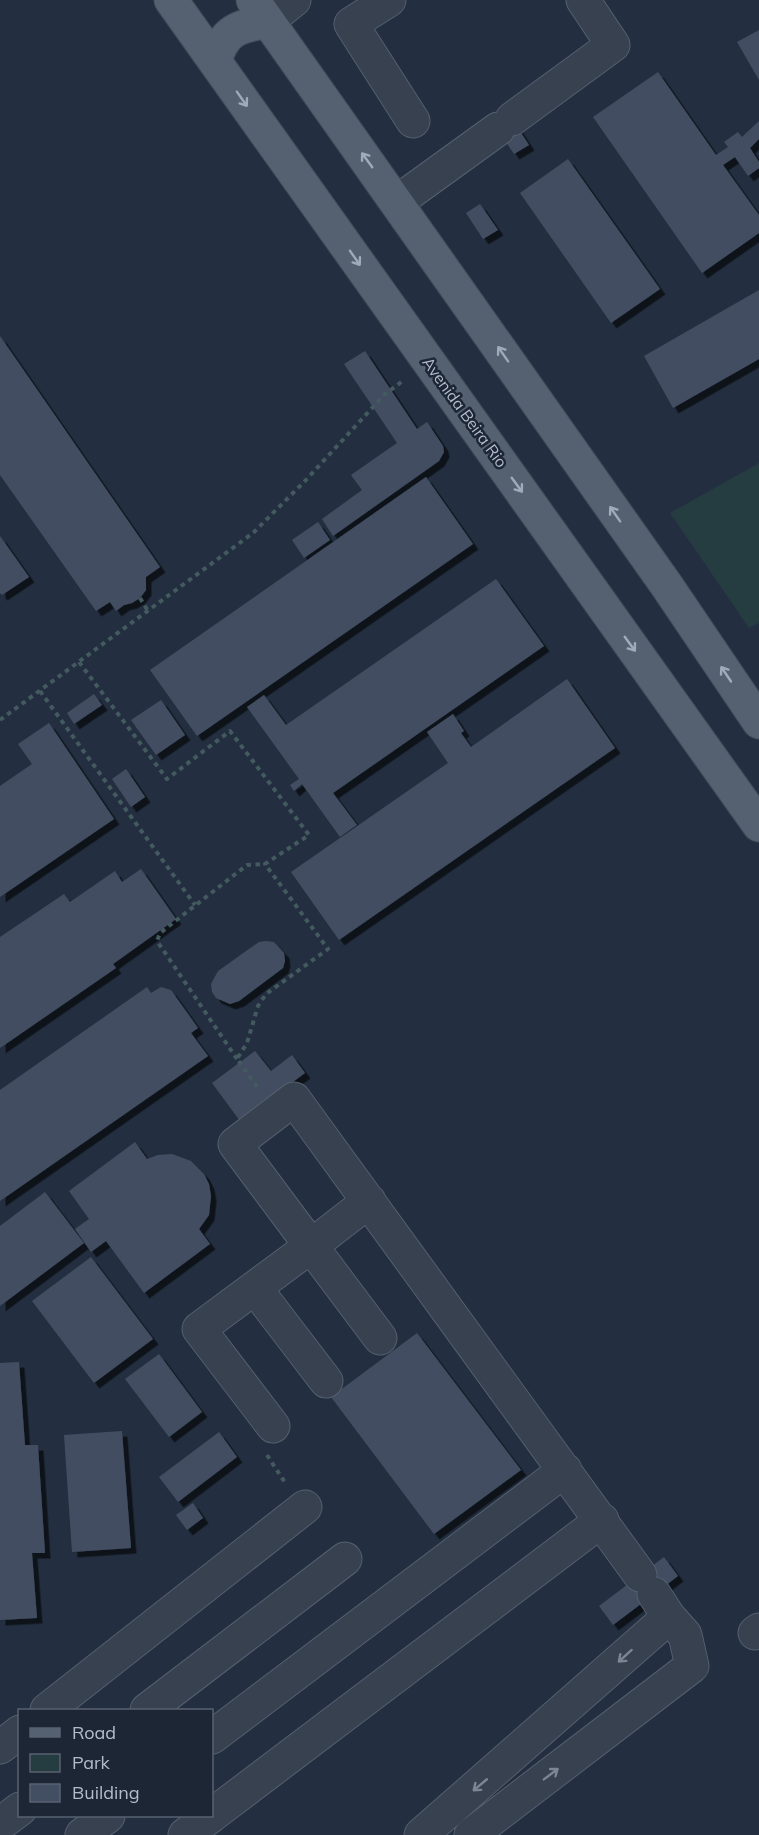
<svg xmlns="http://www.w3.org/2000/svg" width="759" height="1835" viewBox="0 0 759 1835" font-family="Mulish,sans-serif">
  <defs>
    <filter id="shadow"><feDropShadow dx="5.5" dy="5.5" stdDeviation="0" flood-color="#0009"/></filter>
  </defs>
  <rect width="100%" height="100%" fill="#232f40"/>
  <path fill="#253d41" d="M 759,463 L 759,623 L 749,628 L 670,513 Z"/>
  <path fill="#424e62" filter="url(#shadow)" d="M 759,30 L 759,80 L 737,42 Z
    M 658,72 L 716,155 L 728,147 L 724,142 L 738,132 L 742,137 L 759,121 L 759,139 L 750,148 L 759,162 L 759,168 L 748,176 L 735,157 L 723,165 L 759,215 L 759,233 L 702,273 L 593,117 Z
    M 512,119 L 529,145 L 514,154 L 496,127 Z
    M 568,159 L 660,289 L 611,323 L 520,193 Z
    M 480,204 L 498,230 L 483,239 L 466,213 Z
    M 759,290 L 759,359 L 673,408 L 644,356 Z
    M 0,336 L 160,567 L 146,577 L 146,590 L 140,598 L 132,603 L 124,605 L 116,611 L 110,602 L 96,611 L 0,475 Z
    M 365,351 L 417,429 L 427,422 L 443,446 L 444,452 L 439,461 L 333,536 L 322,519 L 362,490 L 351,475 L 397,443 L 344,364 Z
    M 426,477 L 473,544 L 197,736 L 150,670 Z
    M 318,522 L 330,540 L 304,558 L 292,540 Z
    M 0,536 L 29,577 L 2,595 L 0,593 Z
    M 496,579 L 544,646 L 333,793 L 357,825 L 340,837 L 302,784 L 294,791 L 290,785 L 299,779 L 247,707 L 264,695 L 286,725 Z
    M 567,679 L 615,748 L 339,940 L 291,872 L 448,763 L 427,732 L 453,714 L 464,731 L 461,733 L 471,747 Z
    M 94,694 L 102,705 L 74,724 L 67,713 Z
    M 161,700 L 185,735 L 156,755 L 131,720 Z
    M 49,723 L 114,819 L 0,897 L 0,786 L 32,764 L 18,744 Z
    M 126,769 L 145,797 L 131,807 L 112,779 Z
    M 141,869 L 176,919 L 113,964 L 116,968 L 0,1048 L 0,937 L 64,894 L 70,902 L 115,871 L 122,882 Z
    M 266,941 L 274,942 L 284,953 L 285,961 L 283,968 L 239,1001 L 230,1004 L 216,998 L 212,992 L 211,984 L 218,971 L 259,942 Z
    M 147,987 L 151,993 L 161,987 L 171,990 L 198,1028 L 191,1033 L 208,1056 L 0,1201 L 0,1090 Z
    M 255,1051 L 271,1071 L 292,1055 L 305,1073 L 240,1121 L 212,1083 Z
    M 135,1142 L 147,1159 L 158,1155 L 172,1154 L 191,1161 L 204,1174 L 209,1184 L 211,1196 L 209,1215 L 199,1229 L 210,1244 L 144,1293 L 106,1241 L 91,1252 L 75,1229 L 89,1219 L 69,1191 Z
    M 45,1192 L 84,1243 L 0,1306 L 0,1226 Z
    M 91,1257 L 153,1339 L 94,1383 L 32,1301 Z
    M 417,1333 L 521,1470 L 434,1534 L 331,1397 Z
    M 159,1354 L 202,1412 L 169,1437 L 125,1379 Z
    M 19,1362 L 25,1445 L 38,1445 L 45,1553 L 32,1553 L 37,1618 L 0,1620 L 0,1363 Z
    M 122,1431 L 131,1548 L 72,1552 L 64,1435 Z
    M 219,1432 L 237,1457 L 178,1502 L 159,1477 Z
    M 193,1503 L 203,1518 L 187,1530 L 176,1515 Z
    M 664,1557 L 678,1576 L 613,1625 L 599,1606 Z"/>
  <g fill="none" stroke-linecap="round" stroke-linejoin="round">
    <g stroke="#555f6e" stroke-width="35">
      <path id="minor" d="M 389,0 L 351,24 L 413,121
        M 268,21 L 294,0
        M 512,119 L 613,45 L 583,0
        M 397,202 L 498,129
        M 369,1201 L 311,1246 L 380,1338
        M 255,1288 L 326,1381
        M 273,1426 L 199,1329 L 311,1246 L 235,1144 L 294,1099 L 640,1575
        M 755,1633 L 759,1630
        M 47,1710 L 305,1507
        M 147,1710 L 345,1559
        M 212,1737 L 565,1470
        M 0,1747 L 20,1732
        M 212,1815 L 602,1520
        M 0,1824 L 20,1809
        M 82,1835 L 108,1816
        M 185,1835 L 211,1816
        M 421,1835 L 669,1617
        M 471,1835 L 692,1666 L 685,1635 L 669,1617 L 654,1594"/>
    </g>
    <g stroke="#414a59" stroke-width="35">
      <path id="major" d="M 171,0 L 759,825
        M 253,0 L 667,586 L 759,722
        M 215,61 C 224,30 237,27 268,21"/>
    </g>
    <path stroke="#435a5e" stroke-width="4" stroke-dasharray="4.5 4.5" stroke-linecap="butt" d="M 140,598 L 148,611
      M 79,662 L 167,779 L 230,731 L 309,835 L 265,864 L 328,949 L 266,994 L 258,1006 L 247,1043 L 237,1059 L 258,1088
      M 40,691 L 195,905
      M 0,720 L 253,533 L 305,481 L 384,395 L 404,380
      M 237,1059 L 157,941 L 160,933 L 247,865 L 265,864
      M 267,1455 L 286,1484"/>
    <use href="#minor" stroke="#374150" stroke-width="33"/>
    <use href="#major" stroke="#556070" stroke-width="33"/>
  </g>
  <defs><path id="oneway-shaft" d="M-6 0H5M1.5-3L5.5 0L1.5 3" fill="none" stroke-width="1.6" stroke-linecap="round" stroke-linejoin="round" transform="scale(1.5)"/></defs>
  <g stroke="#a1aab9">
    <use href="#oneway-shaft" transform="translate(242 99) rotate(55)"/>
    <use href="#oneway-shaft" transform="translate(367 160) rotate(-126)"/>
    <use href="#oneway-shaft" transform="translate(355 258) rotate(55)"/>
    <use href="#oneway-shaft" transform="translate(503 354) rotate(-125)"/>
    <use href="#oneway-shaft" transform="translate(517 485) rotate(54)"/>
    <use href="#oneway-shaft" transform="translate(615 514) rotate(-125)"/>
    <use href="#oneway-shaft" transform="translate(630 644) rotate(54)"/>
    <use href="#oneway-shaft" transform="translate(726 674) rotate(-124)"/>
  </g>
  <g stroke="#7c8594">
    <use href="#oneway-shaft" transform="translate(625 1656) rotate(138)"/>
    <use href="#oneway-shaft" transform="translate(551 1774) rotate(-37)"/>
    <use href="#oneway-shaft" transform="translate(480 1785) rotate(140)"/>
  </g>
  <g text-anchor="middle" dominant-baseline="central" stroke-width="5" stroke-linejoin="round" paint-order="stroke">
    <g font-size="16" fill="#b4bccb" stroke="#1c2635">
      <text transform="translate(465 412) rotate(54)">Avenida Beira Rio</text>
    </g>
  </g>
  <rect x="18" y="1709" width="195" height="108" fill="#1c2635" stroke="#596271" stroke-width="1.5"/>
  <rect x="30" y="1728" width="30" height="9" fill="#556070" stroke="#596271" stroke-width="1.5"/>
  <text x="72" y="1739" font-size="18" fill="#b4bccb">Road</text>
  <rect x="30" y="1754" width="30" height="18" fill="#253d41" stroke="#596271" stroke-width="1.5"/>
  <text x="72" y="1769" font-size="18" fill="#b4bccb">Park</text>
  <rect x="30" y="1784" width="30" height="18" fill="#424e62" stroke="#596271" stroke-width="1.5"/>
  <text x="72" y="1799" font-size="18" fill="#b4bccb">Building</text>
</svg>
